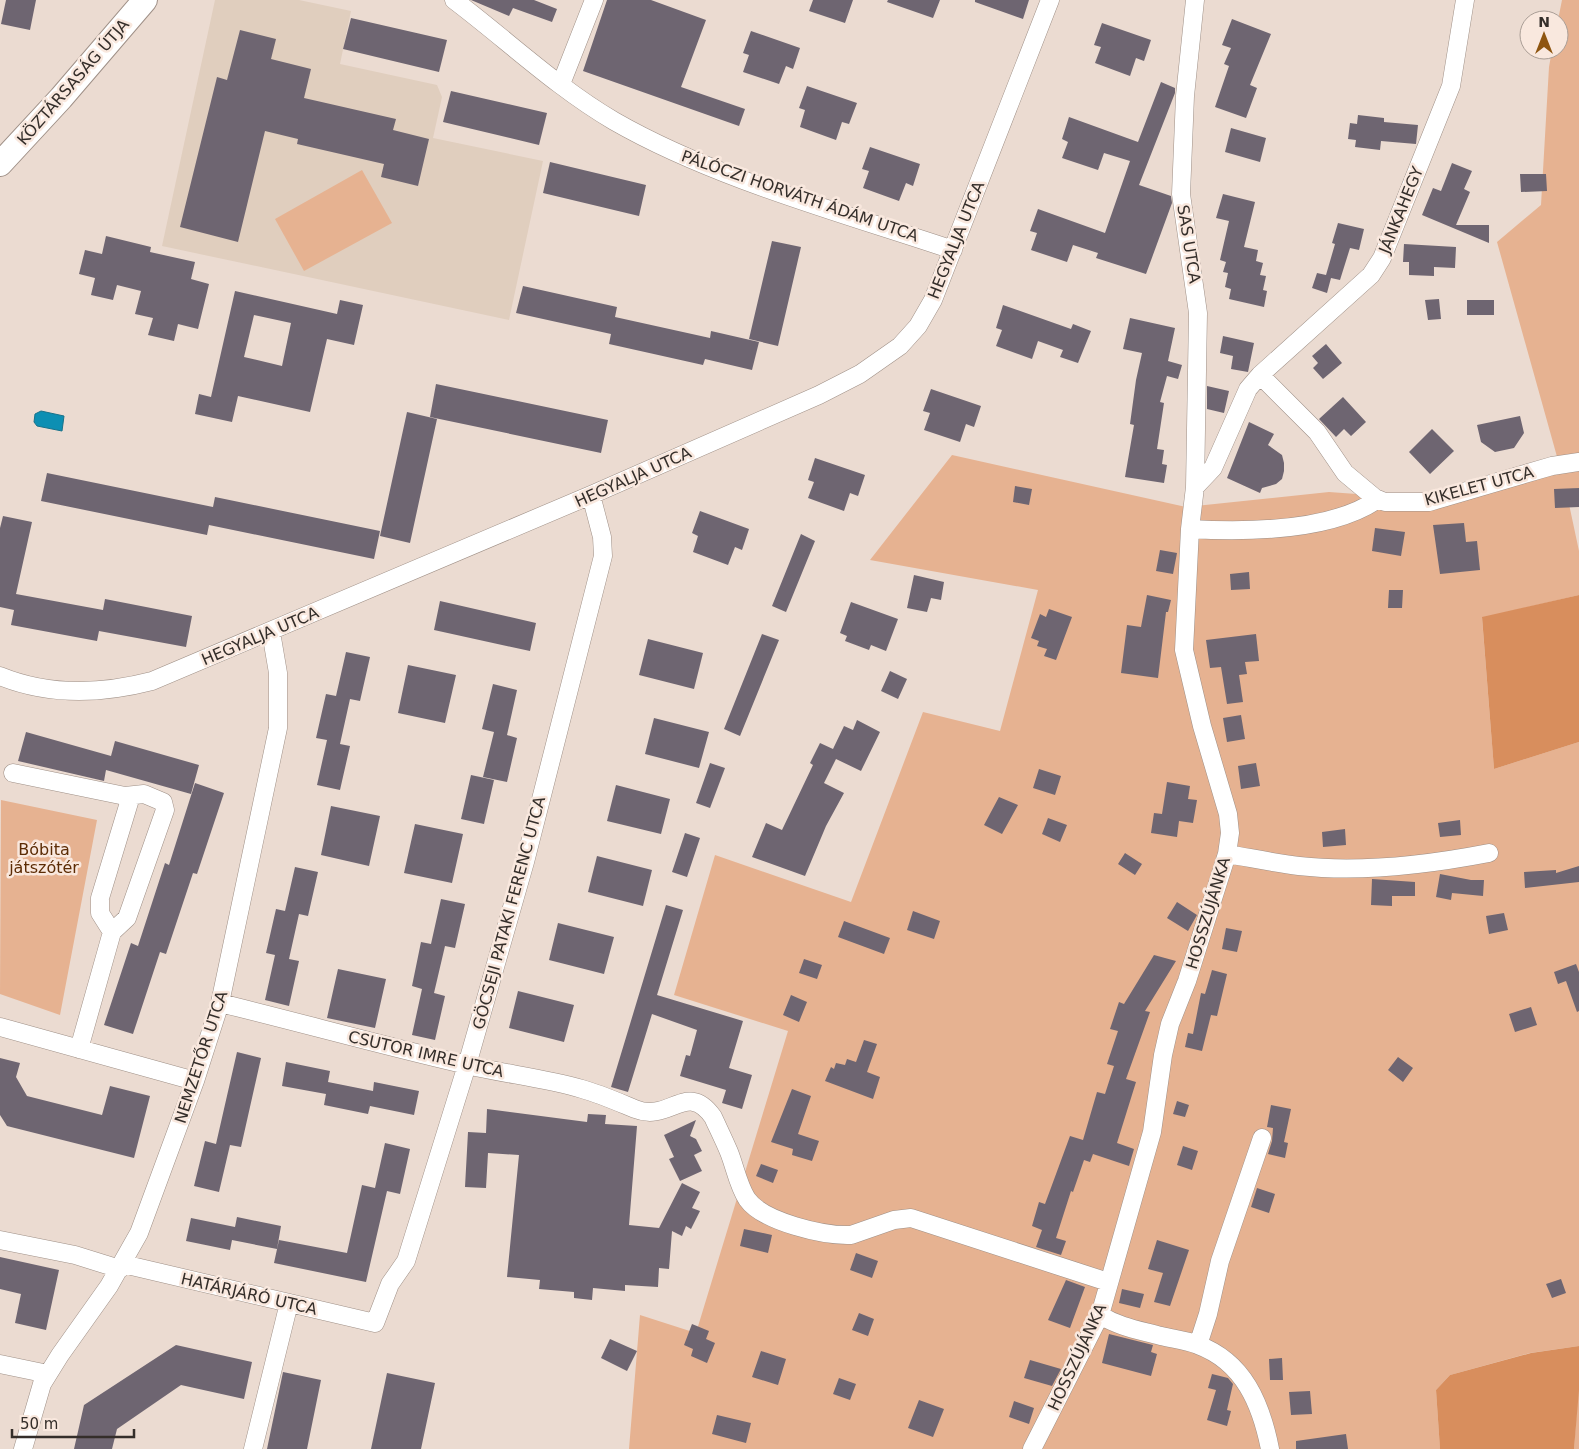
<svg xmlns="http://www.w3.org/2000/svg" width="1579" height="1449" viewBox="0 0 1579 1449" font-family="'DejaVu Sans',sans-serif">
  <rect width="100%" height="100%" fill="#ebdbd1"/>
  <path fill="#e0cebe" d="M 215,0 L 299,0 L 351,11 L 340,64 L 437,85 L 442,97 L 433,138 L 543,161 L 509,320 L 162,246 Z"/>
  <path fill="#e6b291" d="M 1562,0 L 1579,0 L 1579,488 L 1566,490 L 1579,551 L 1579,595 L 1482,618 L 1494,769 L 1579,742 L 1579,1346 L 1530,1353 L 1450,1375 L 1436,1390 L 1440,1449 L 629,1449 L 640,1315 L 696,1333 L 788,1031 L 674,995 L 715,855 L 851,902 L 923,712 L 1000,731 L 1038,590 L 870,560 L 952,455 L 1186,507 L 1329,492 L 1425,499 L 1561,471 L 1497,242 L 1541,205 L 1549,67 L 1552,50 L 1559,50 L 1558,20 Z
    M 362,170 L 392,223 L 304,271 L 275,219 Z
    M 1,800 L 97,820 L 60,1015 L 0,994 Z
    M 1579,1390 L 1579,1449 L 1574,1449 L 1578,1391 Z"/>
  <path fill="#d88e5d" d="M 1579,595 L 1579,742 L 1494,769 L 1482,617 Z
    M 1579,1346 L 1579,1390 L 1574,1449 L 1440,1449 L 1436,1390 L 1450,1375 L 1531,1353 Z"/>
  <path fill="#0d8fb3" stroke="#19728a" d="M 41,411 L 64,416 L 62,431 L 37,426 L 34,422 L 35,414 Z"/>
  <path fill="#6e6571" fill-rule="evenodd" d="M 6,0 L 36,0 L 30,30 L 1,24 Z
    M 471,0 L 534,0 L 557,9 L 552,22 L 513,8 L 509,16 Z
    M 607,0 L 651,0 L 706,20 L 681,87 L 745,109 L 739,126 L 583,71 Z
    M 813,0 L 853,0 L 845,23 L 809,11 Z
    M 888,0 L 940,0 L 933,18 L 887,2 Z
    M 975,0 L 1029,0 L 1023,19 L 975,2 Z
    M 351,18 L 447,40 L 439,72 L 343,49 Z
    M 1232,19 L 1271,34 L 1250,85 L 1257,88 L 1246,118 L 1215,107 L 1229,66 L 1224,64 L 1231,48 L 1222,45 Z
    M 1102,23 L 1151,40 L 1144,61 L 1136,58 L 1130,76 L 1095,63 L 1101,47 L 1094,45 Z
    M 240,30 L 276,39 L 271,59 L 311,69 L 304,98 L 396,119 L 393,130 L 429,139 L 418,186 L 381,177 L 384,164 L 297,144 L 298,139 L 265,131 L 238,242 L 180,227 L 217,77 L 227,80 Z
    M 751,31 L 800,48 L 793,69 L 786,66 L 779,84 L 743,72 L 749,55 L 743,53 Z
    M 1161,82 L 1175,88 L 1175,93 L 1139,185 L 1171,196 L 1172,203 L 1146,274 L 1096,258 L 1098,253 L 1073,245 L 1067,262 L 1031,250 L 1037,233 L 1030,231 L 1038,209 L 1105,233 L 1130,161 L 1104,153 L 1098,170 L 1062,158 L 1068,142 L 1062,139 L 1069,117 L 1138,142 Z
    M 807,86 L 857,103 L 849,124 L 842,122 L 836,140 L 800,127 L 805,110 L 799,108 Z
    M 451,91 L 547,113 L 539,145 L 443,122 Z
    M 1358,115 L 1384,118 L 1384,122 L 1418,125 L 1416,144 L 1381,141 L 1380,150 L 1355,147 L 1356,140 L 1348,139 L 1350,123 L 1357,124 Z
    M 1231,128 L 1266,138 L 1260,162 L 1225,152 Z
    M 870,147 L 920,164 L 913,186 L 906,183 L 899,201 L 863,188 L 869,171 L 862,169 Z
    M 550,162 L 646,185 L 639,216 L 543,193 Z
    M 1452,163 L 1472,171 L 1464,189 L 1470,192 L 1456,225 L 1489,225 L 1489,243 L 1422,215 L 1433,188 L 1441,191 Z
    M 1520,174 L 1546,174 L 1547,191 L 1521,192 Z
    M 1223,194 L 1255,202 L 1244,247 L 1258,250 L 1256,261 L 1263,263 L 1260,275 L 1266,276 L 1263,290 L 1267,291 L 1264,307 L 1229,299 L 1231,289 L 1225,287 L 1228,273 L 1223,272 L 1226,262 L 1220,260 L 1229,221 L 1216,218 Z
    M 1338,223 L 1364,229 L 1359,250 L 1350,248 L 1340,280 L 1331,278 L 1327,293 L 1312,288 L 1317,273 L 1326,275 L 1335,244 L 1332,243 Z
    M 106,236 L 151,247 L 150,252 L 195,262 L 191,279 L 209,284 L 198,329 L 178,324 L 174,341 L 148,335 L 153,318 L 135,314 L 141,291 L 117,285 L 113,300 L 91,295 L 95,278 L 79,274 L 85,250 L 102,254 Z
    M 772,241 L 801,247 L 778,346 L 749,339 Z
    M 1404,244 L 1456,247 L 1455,268 L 1434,267 L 1434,276 L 1409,275 L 1409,262 L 1403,262 Z
    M 523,286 L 617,307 L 615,317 L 710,338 L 711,331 L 759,342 L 752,370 L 705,359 L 703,365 L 609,344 L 611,334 L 516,313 Z
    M 235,291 L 337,314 L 340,300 L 363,305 L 354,345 L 327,339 L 310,412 L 238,396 L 232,422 L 195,414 L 199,394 L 211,397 ZM 254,315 L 291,323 L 282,366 L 244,357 Z
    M 1439,299 L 1441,319 L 1428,320 L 1425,300 Z
    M 1467,300 L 1494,300 L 1494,315 L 1467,315 Z
    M 1003,305 L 1071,329 L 1073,324 L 1091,331 L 1078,363 L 1060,357 L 1063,350 L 1038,341 L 1032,359 L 996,346 L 1002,330 L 996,328 Z
    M 1130,318 L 1175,328 L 1168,361 L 1182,365 L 1178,379 L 1167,376 L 1160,402 L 1164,403 L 1157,449 L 1164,450 L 1162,464 L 1167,465 L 1164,483 L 1125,477 L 1134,425 L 1130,424 L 1136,380 L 1142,353 L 1123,349 Z
    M 1223,336 L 1254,343 L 1248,372 L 1231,369 L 1233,356 L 1220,353 Z
    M 1326,344 L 1342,363 L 1323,379 L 1313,368 L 1318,363 L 1312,356 Z
    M 436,384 L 608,420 L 601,453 L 430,417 Z
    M 1207,386 L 1229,391 L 1224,413 L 1207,409 Z
    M 931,389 L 981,406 L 974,427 L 966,424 L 960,442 L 924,430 L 930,413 L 923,411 Z
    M 1343,397 L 1366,422 L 1351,436 L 1344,429 L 1336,437 L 1319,419 Z
    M 407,412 L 437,419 L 410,543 L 380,536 Z
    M 1520,416 L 1524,433 L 1514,448 L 1495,452 L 1481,442 L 1477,425 Z
    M 1249,422 L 1274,434 L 1268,445 L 1282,455 L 1284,463 L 1284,471 L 1282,479 L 1276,484 L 1262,488 L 1260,493 L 1227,478 Z
    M 1432,429 L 1454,451 L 1430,474 L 1409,452 Z
    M 815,458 L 865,475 L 858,496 L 850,493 L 844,511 L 808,498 L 814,482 L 808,480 Z
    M 47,473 L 213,507 L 215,497 L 380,531 L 374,559 L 209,525 L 207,535 L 41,501 Z
    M 1015,486 L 1032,489 L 1029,505 L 1013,502 Z
    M 1579,488 L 1579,507 L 1555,508 L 1554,489 Z
    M 700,511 L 749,529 L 742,550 L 735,547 L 728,565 L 693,552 L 698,536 L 692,533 Z
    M 3,516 L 32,522 L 16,594 L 103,610 L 105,599 L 192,616 L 186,647 L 99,631 L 97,641 L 11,625 L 14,610 L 0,607 L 0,528 Z
    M 1464,523 L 1466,542 L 1477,541 L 1480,570 L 1440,574 L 1433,525 Z
    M 1375,528 L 1405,532 L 1401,556 L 1372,551 Z
    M 801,534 L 815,541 L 786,612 L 772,606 Z
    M 1160,550 L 1177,553 L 1173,574 L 1156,571 Z
    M 1249,572 L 1250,589 L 1231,590 L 1230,574 Z
    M 914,575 L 944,582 L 941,600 L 931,598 L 927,612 L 907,608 Z
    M 1389,590 L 1403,590 L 1402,608 L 1388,608 Z
    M 1147,595 L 1171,600 L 1168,612 L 1166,612 L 1158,678 L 1121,673 L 1127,625 L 1141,627 Z
    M 440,601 L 536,623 L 530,651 L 434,630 Z
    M 851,602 L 898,619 L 886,651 L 871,645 L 869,650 L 845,641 L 847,636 L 840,633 Z
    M 1049,609 L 1072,617 L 1056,660 L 1044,656 L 1047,649 L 1037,646 L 1039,641 L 1031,638 L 1040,614 L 1046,617 Z
    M 762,634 L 779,640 L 740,736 L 724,729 Z
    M 1256,634 L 1259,661 L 1245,662 L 1247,674 L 1239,675 L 1243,702 L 1227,704 L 1221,667 L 1210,668 L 1206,640 Z
    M 648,639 L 703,653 L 694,689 L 639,675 Z
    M 346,652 L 370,657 L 360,701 L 350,699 L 340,744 L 350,746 L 340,790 L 317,785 L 327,740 L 316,738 L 326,694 L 336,696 Z
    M 408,665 L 456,675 L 445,723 L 398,713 Z
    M 890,671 L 907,679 L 898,699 L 881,691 Z
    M 493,684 L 517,690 L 507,735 L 517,738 L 507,782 L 483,777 L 494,732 L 482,729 Z
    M 1241,715 L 1245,739 L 1227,742 L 1223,718 Z
    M 654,718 L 709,732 L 699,768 L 645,754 Z
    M 857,720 L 880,732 L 861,771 L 836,759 L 824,783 L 844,793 L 826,826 L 805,876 L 752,857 L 766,823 L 782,830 L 813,765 L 810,763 L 820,743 L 833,749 L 844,726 L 853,730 Z
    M 26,732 L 111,756 L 115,741 L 199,765 L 191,794 L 106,770 L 104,781 L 18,761 Z
    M 710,763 L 725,768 L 710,808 L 696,803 Z
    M 1256,763 L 1260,786 L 1241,789 L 1238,766 Z
    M 1039,769 L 1061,776 L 1055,795 L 1033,788 Z
    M 471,775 L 494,780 L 484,824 L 461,819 Z
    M 1167,782 L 1190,786 L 1188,799 L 1197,800 L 1193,823 L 1179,821 L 1177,837 L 1151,833 L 1154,813 L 1162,814 Z
    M 195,783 L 224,793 L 197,874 L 193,873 L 166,954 L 160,952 L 133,1034 L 104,1025 L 131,943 L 138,946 L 165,863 L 169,865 Z
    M 616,785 L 670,799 L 661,834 L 607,821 Z
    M 999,797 L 1018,805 L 1002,834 L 984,825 Z
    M 331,806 L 380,816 L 369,866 L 321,855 Z
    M 1048,818 L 1067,825 L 1060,842 L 1042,834 Z
    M 1460,820 L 1461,835 L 1440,837 L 1438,823 Z
    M 415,824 L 463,834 L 452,883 L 404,873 Z
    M 1345,829 L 1346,845 L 1323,847 L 1322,832 Z
    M 685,833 L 700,838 L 687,877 L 672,872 Z
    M 1125,853 L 1142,864 L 1135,875 L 1118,864 Z
    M 597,856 L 652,870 L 643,906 L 588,892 Z
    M 1579,866 L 1579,882 L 1525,888 L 1524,872 L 1556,870 L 1556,873 Z
    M 295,867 L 318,872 L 308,916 L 299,914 L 289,959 L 299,961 L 289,1006 L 265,1000 L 275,955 L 266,953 L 276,909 L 285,911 Z
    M 1440,874 L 1471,880 L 1484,880 L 1483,896 L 1452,893 L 1451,900 L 1436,897 Z
    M 1372,879 L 1415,882 L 1415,896 L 1392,896 L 1392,906 L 1371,905 Z
    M 441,899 L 465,904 L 455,948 L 445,946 L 434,993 L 445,996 L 435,1040 L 412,1035 L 422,989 L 412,986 L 421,942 L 431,944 Z
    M 1177,902 L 1197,915 L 1188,931 L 1167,918 Z
    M 666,905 L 683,910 L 657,995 L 743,1021 L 729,1068 L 752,1075 L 742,1109 L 722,1103 L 726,1090 L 680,1076 L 686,1055 L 690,1056 L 697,1030 L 652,1014 L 628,1092 L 611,1087 Z
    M 913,911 L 940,921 L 934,939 L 907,930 Z
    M 1504,913 L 1508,930 L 1489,934 L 1486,916 Z
    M 844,921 L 890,938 L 884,954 L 838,937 Z
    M 558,923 L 614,937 L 604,974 L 549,960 Z
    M 1226,928 L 1242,931 L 1237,952 L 1222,949 Z
    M 1154,955 L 1176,961 L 1145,1011 L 1150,1012 L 1126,1079 L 1136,1082 L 1117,1143 L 1134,1149 L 1129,1166 L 1093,1154 L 1090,1162 L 1084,1160 L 1073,1192 L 1071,1191 L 1056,1238 L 1066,1241 L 1061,1255 L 1036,1247 L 1042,1230 L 1032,1226 L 1039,1202 L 1045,1204 L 1070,1136 L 1083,1140 L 1097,1092 L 1105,1094 L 1114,1066 L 1107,1064 L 1118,1031 L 1110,1029 L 1119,1002 L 1124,1004 Z
    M 804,959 L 822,965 L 817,979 L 799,973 Z
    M 1576,964 L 1579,972 L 1579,1011 L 1577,1012 L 1566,981 L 1558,984 L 1554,972 Z
    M 338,969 L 386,979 L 375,1028 L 327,1018 Z
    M 1212,970 L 1227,974 L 1217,1016 L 1211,1015 L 1202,1051 L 1185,1047 L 1188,1033 L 1193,1034 L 1201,993 L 1205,994 Z
    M 518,991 L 574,1005 L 564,1042 L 509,1028 Z
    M 791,995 L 807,1002 L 799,1022 L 783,1015 Z
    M 1531,1007 L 1537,1025 L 1515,1032 L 1509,1014 Z
    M 864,1040 L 877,1044 L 867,1072 L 880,1077 L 873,1099 L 825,1081 L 831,1067 L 834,1069 L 836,1063 L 845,1065 L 847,1059 L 856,1062 Z
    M 237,1052 L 261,1058 L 241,1147 L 230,1145 L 219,1192 L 194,1186 L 205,1141 L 216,1144 Z
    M 1398,1057 L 1413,1068 L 1403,1082 L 1388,1070 Z
    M 0,1058 L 20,1063 L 16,1077 L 27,1096 L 102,1115 L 110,1086 L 150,1096 L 134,1158 L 7,1126 L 0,1115 Z
    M 286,1062 L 330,1071 L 328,1082 L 373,1091 L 374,1082 L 419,1091 L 414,1115 L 370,1106 L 368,1114 L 324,1105 L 326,1094 L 282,1086 Z
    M 792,1089 L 811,1096 L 798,1134 L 819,1141 L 812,1161 L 792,1155 L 793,1149 L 771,1142 Z
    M 1177,1101 L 1189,1105 L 1185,1117 L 1173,1114 Z
    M 1271,1105 L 1291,1109 L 1284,1142 L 1288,1143 L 1285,1158 L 1268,1154 L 1272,1141 L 1273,1128 L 1267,1127 Z
    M 487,1109 L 587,1122 L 588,1114 L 606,1115 L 605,1124 L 637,1126 L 629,1225 L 659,1228 L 682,1183 L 700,1192 L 692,1208 L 700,1211 L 691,1229 L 686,1226 L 682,1236 L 672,1231 L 669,1269 L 659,1268 L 658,1287 L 625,1285 L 625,1291 L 593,1288 L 592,1300 L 574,1298 L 574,1292 L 539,1289 L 540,1280 L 507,1277 L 519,1155 L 488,1153 L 486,1188 L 465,1187 L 468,1132 L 486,1133 Z
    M 696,1120 L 690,1136 L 696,1139 L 702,1151 L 694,1155 L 702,1171 L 680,1181 L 669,1159 L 674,1157 L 664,1135 Z
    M 385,1143 L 410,1149 L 400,1194 L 387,1191 L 366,1282 L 274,1263 L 279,1240 L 347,1253 L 362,1185 L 375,1188 Z
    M 1183,1146 L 1198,1151 L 1192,1170 L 1177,1165 Z
    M 761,1164 L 778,1170 L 773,1183 L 756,1176 Z
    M 1257,1188 L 1275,1194 L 1269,1213 L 1251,1207 Z
    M 237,1217 L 281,1226 L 277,1249 L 232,1240 L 230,1250 L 186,1241 L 191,1218 L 235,1227 Z
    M 744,1229 L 772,1235 L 768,1253 L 740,1246 Z
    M 1157,1240 L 1189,1250 L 1170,1306 L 1154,1302 L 1163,1273 L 1148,1269 Z
    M 856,1253 L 878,1261 L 872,1278 L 850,1270 Z
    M 0,1257 L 59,1270 L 46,1330 L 15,1323 L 21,1294 L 0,1289 Z
    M 1561,1279 L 1566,1293 L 1552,1298 L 1546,1284 Z
    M 1066,1280 L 1085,1287 L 1070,1328 L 1048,1320 Z
    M 1122,1289 L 1144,1294 L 1140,1308 L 1119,1303 Z
    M 859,1313 L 874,1319 L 868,1336 L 852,1330 Z
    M 692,1324 L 709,1331 L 706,1339 L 715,1343 L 707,1363 L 691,1356 L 693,1349 L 684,1345 Z
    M 1109,1334 L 1153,1345 L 1151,1352 L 1157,1354 L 1151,1376 L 1102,1363 Z
    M 610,1339 L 637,1351 L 627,1371 L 601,1358 Z
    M 176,1345 L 252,1362 L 244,1399 L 181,1385 L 117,1429 L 112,1449 L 74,1449 L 84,1405 Z
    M 761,1351 L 786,1359 L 778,1385 L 752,1377 Z
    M 1282,1358 L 1283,1380 L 1270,1380 L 1269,1359 Z
    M 1030,1360 L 1061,1369 L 1052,1386 L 1024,1378 Z
    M 283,1372 L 321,1380 L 307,1449 L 267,1449 Z
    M 387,1373 L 435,1383 L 421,1449 L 371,1449 Z
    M 1212,1374 L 1228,1378 L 1233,1384 L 1227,1410 L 1231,1411 L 1227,1426 L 1207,1420 L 1216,1390 L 1208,1388 Z
    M 839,1378 L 856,1384 L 850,1400 L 833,1394 Z
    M 1310,1391 L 1312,1414 L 1291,1415 L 1289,1392 Z
    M 919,1400 L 944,1409 L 933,1437 L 908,1428 Z
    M 1014,1401 L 1034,1408 L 1029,1424 L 1009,1417 Z
    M 717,1415 L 751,1423 L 746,1443 L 712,1434 Z
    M 1346,1434 L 1348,1449 L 1296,1449 L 1296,1441 Z"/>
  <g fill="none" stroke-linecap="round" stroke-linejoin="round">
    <g stroke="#9f9087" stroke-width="19">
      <path id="street" d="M 454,0 C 507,40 556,87 614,121 C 715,179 843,213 953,250
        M 561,84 L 594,0
        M 1260,375 L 1317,432 L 1345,473 L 1375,498 L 1385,502 L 1429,502 L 1552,466 L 1579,462
        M 1195,487 L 1213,468 L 1248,389 L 1260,375 L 1371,275 L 1382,258 L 1451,86 L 1465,0
        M 1190,529 C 1245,532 1331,532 1378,499
        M 0,676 C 49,696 102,694 152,681 L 591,495 L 819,395 L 860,374 L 900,346 L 918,326 L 933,300 L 1050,0
        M 13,773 L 125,796 L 144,794 L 163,802 L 165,810 L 127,918 L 112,932 L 79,1049
        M 1227,854 C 1251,858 1275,863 1299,866 C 1362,873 1427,865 1489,853
        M 112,932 L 100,913 L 100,898 L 131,796
        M 220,1003 C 302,1023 384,1046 467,1065 C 505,1074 545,1078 582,1089 C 600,1094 618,1102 635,1109 C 670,1123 687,1080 713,1117 C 718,1128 724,1140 729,1152 C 735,1167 738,1185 747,1199 C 763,1222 824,1236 851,1235 L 894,1220 L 911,1218 L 1108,1282
        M 0,1027 L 195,1081
        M 0,1240 L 75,1255 L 120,1269
        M 123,1264 L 375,1323 L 390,1284 L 406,1261 L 467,1065 L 525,862 L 603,556 L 602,537 L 591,495
        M 1100,1315 C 1119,1327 1139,1330 1161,1336 C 1173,1339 1186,1340 1198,1345 C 1244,1362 1261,1404 1270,1449
        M 1198,1345 L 1208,1314 L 1220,1261 L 1262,1138
        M 0,1364 L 48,1374
        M 23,1449 L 42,1384 L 60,1355 L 109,1286 L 139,1233 L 195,1081 L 220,1003 L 278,728 L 278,673 L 271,632
        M 253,1449 L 289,1303
        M 1032,1449 L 1100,1315 L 1152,1132 L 1163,1055 L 1170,1024 L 1187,981 L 1227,854 L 1230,833 L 1228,814 L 1202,726 L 1184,650 L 1190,529 L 1195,487 L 1198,313 L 1181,194 L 1185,96 L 1195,0"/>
    </g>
    <g stroke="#9f9087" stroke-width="26">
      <path id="secondary" d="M 0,164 L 61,98 L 145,0"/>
    </g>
    <use href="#street" stroke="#fff" stroke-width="18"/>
    <use href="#secondary" stroke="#fff" stroke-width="24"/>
  </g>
  <g text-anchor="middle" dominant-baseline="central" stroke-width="5" stroke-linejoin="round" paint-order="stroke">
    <g font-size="16" fill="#342e2a" stroke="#f9e8de">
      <text transform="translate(73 82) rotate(-49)">KÖZTÁRSASÁG ÚTJA</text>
      <text transform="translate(800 196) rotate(19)">PÁLÓCZI HORVÁTH ÁDÁM UTCA</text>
      <text transform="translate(1401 210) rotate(-68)">JÁNKAHEGY</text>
      <text transform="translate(956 240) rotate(-68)">HEGYALJA UTCA</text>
      <text transform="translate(1189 244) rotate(81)">SAS UTCA</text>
      <text transform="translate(633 477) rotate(-24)">HEGYALJA UTCA</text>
      <text transform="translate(1479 486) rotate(-15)">KIKELET UTCA</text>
      <text transform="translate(260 636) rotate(-23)">HEGYALJA UTCA</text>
      <text transform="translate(509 913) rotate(-75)">GÖCSEJI PATAKI FERENC UTCA</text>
      <text transform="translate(1208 913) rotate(-73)">HOSSZÚJÁNKA</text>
      <text transform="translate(426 1054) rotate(13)">CSUTOR IMRE UTCA</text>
      <text transform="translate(201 1057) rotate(-72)">NEMZETŐR UTCA</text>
      <text transform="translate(249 1294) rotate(13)">HATÁRJÁRÓ UTCA</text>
      <text transform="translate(1077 1357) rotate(-65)">HOSSZÚJÁNKA</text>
    </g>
    <g font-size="16" fill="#5c2c05" stroke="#f9e8de">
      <text x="44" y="849">Bóbita<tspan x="44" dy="18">játszótér</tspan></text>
    </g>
  </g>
  <g transform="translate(1544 35)"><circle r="24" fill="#f9e8de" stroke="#aa9e96"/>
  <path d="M0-4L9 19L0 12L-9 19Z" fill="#8e5510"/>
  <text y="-8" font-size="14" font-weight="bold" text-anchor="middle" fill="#342e2a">N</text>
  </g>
  <path d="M12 1429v8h122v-8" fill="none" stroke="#342e2a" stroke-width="2.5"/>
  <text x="20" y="1429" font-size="15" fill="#342e2a" stroke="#f9e8de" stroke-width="4" paint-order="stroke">50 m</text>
</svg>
